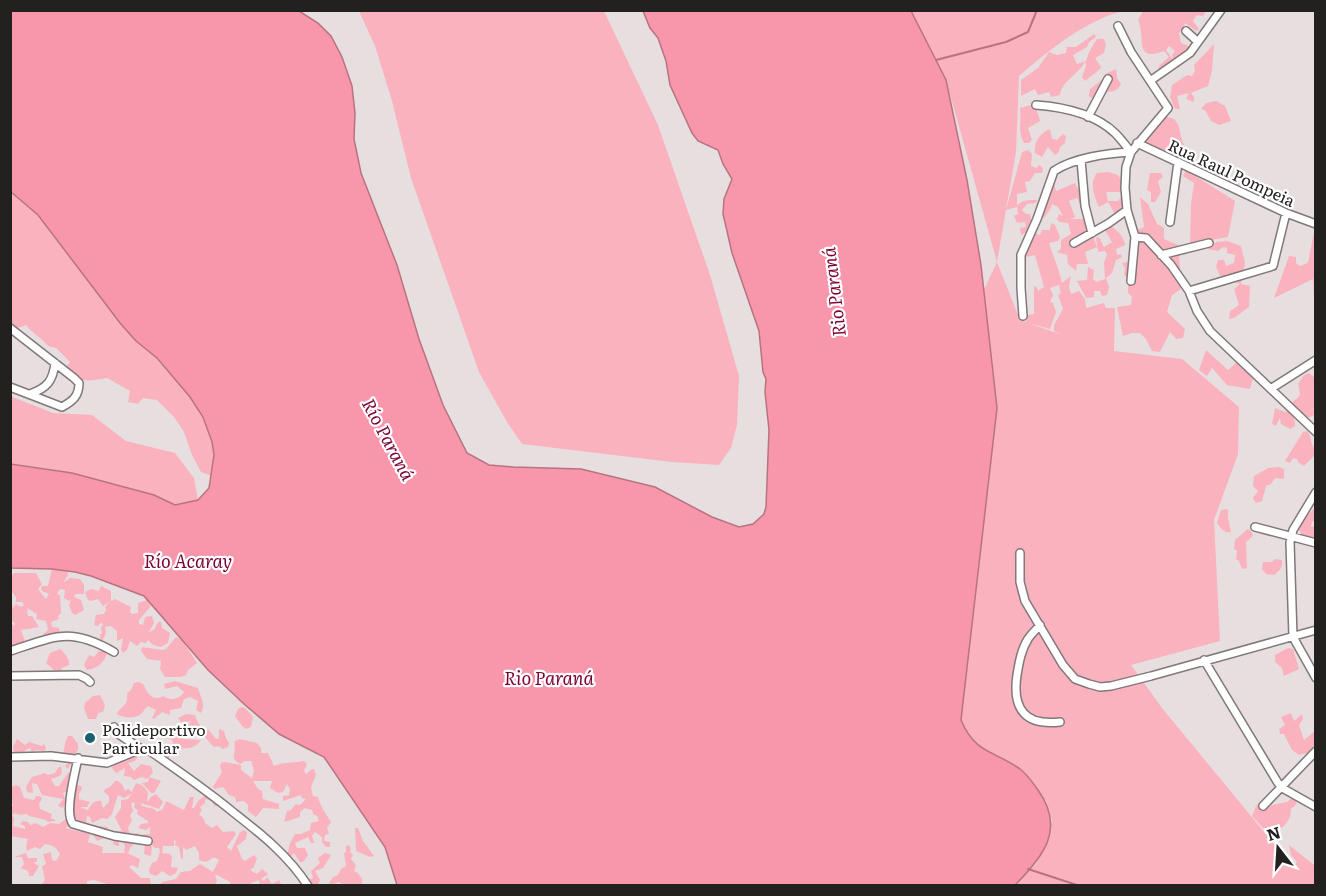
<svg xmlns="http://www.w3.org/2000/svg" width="1326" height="896" viewBox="0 0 1326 896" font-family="Literata,serif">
  <rect width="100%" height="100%" fill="#e7dedf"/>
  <path fill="#fbb2bf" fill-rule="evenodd" d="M 1183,10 L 1186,12 L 1187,11 L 1203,10 L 1205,13 L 1203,16 L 1197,15 L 1193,21 L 1199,29 L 1196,31 L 1185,23 L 1183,30 L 1179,33 L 1181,43 L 1188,46 L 1188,51 L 1177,60 L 1173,59 L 1172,55 L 1175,51 L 1169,46 L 1166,50 L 1174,61 L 1160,73 L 1158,71 L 1159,66 L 1169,57 L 1164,51 C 1133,63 1146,36 1138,20 L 1143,11 Z
    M 359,11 L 604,11 L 658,125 L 710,275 L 739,376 L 737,425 L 731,448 L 719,465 L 672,462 L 522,444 L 507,422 L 479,372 L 411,178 L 392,101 L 375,46 Z
    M 911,11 L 1123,11 C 1086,20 1048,51 1019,76 L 1016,152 L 997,262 L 1020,320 L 1026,322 L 1028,315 L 1034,314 L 1034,287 L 1036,286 L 1038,291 L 1044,287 L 1035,255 L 1026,257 L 1026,262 L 1020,263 L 1029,231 L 1040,235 L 1042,230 L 1050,230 L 1051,223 L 1055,225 L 1060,237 L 1058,241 L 1049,243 C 1053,256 1059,269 1062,283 L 1071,276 L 1069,287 L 1071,294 L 1079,291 L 1085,299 L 1086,308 L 1104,303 L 1106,308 L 1115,308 L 1114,351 L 1182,359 L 1239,407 L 1238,454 L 1214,520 L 1220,641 L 1131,665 L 1162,708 L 1293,867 L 1297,862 L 1291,855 L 1289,845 L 1314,865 L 1315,864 L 1315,885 L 1309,885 L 1307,883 L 1308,885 L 1015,885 L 1037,863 L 1052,820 L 1046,801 L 1021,770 L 982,749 L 968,737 L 961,720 L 997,408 L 983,292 L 997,262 L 946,80 ZM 1062,284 L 1059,286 L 1061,293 L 1058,295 L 1063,309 L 1054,325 L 1054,331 L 1063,335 L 1028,323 L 1050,329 L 1056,312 L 1053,303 L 1050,302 L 1053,295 L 1050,288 Z
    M 1094,34 L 1096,37 L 1089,42 L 1087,47 L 1073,55 L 1077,64 L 1086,61 C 1088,53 1092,46 1097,39 L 1104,39 L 1106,45 L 1104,53 L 1095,58 L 1101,67 L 1100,69 L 1085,81 L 1082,77 L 1086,66 L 1085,61 C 1079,75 1062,80 1060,95 L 1051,97 L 1049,92 L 1038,95 L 1035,89 L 1021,96 L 1021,80 L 1038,68 L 1049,52 L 1057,55 L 1066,53 L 1067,47 L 1076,47 Z
    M 1214,44 L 1212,71 L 1208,86 L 1191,93 L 1194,97 L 1194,102 L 1186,99 L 1189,93 L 1177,96 L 1180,109 L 1175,109 L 1170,97 L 1172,85 L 1187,75 L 1192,76 L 1195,71 L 1194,65 Z
    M 1116,69 L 1117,78 L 1121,84 C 1115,95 1108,90 1099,93 C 1096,94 1094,97 1091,98 L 1089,96 L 1090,89 L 1106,77 L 1105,74 Z
    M 1216,101 L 1225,106 L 1231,121 L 1219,125 L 1211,121 L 1205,110 L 1201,109 L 1206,103 Z
    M 1035,104 L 1040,121 L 1028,128 L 1032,140 L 1029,143 L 1024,143 C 1017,129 1022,123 1020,108 Z
    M 1165,117 C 1182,117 1178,132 1184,145 L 1175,157 L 1140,144 Z
    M 1050,129 L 1052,139 L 1057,140 L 1063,134 L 1066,136 L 1065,143 L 1060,147 L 1059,152 L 1055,155 L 1048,147 L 1042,157 L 1035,153 C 1033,143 1040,133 1050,129 Z
    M 1028,150 L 1032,154 L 1031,166 L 1036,168 L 1039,165 L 1043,168 L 1042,173 L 1035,173 L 1030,181 L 1025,182 L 1027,192 L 1017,194 L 1017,206 C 1021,200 1029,200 1037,200 L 1036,203 L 1027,204 L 1022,210 L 1026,214 L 1030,214 L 1031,219 L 1026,232 L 1021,235 L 1020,228 L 1026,227 L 1025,222 L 1017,223 L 1014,216 L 1018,214 L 1017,207 L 1006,210 L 1022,152 Z
    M 1186,170 L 1235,201 L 1228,237 L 1190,244 L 1191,204 L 1194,183 L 1183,176 Z
    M 1108,172 L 1118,175 L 1124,185 L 1120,192 L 1106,192 L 1108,201 L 1118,201 L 1121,197 L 1124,197 L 1125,208 L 1112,218 L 1115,214 L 1108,202 L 1099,207 C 1094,196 1089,182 1097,173 Z
    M 1150,173 L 1161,173 L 1163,177 L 1158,181 L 1161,192 L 1155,202 L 1151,202 L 1151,192 L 1147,190 Z
    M 1051,181 L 1054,183 L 1056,191 L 1075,183 L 1083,199 L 1080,204 L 1077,198 L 1069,201 L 1075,217 L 1071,219 L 1087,219 L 1097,247 L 1085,252 L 1088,264 L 1077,264 L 1076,271 L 1068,264 L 1067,255 L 1057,252 L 1061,249 L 1061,240 L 1071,234 L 1068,223 L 1059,222 L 1057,219 L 1059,214 L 1063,216 L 1058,207 L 1052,204 L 1051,208 L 1044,218 L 1040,213 Z
    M 10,192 L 38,215 L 120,323 L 136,341 L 157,358 L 190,397 L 203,417 L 212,442 L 214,455 L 212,476 L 201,472 L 192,455 L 184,432 L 174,417 L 157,400 L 143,398 L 138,404 L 128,402 L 130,391 L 107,378 C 87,382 80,382 63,371 L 70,362 L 56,348 L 48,346 C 41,337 33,334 26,325 L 15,329 L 11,322 Z
    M 1140,197 L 1148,204 L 1157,224 L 1164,228 L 1164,239 L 1178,245 C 1180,258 1179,272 1182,284 L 1180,290 L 1172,295 L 1167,312 L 1185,329 L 1183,338 L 1176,339 L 1170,332 L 1160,352 L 1152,351 L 1146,339 L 1140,333 L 1132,333 L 1123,336 L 1117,307 L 1131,305 L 1132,297 L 1128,293 L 1128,278 L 1124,275 L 1125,268 L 1122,263 L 1133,261 L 1135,231 L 1144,227 Z
    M 1111,226 C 1118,231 1124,237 1125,245 L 1116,249 L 1117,255 L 1121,254 L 1122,257 L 1116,260 L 1112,273 L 1106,278 L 1109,287 L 1107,295 L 1102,296 L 1100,291 L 1094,291 L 1094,297 L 1086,298 L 1077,281 L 1087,280 L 1088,267 L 1094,270 L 1093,279 L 1096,282 L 1105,279 L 1104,263 L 1107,254 L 1105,251 L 1098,252 L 1096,238 L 1099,237 L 1104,247 L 1112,242 L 1105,230 Z
    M 1314,232 L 1316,232 L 1315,316 L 1313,279 L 1274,298 L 1289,256 L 1296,257 L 1296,263 L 1300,266 L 1308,263 Z
    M 1227,241 L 1241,246 L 1245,263 L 1241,284 L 1250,286 L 1249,307 L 1234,318 L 1229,319 L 1230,311 L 1239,305 L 1234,289 L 1240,284 L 1235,282 L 1231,276 L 1224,278 L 1220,276 L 1216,267 L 1218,260 L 1224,260 L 1226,266 L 1234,263 L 1235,255 L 1227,253 L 1227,248 L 1223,247 L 1218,251 L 1207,249 L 1216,242 Z
    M 1206,350 L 1228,370 L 1238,361 L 1254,375 L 1250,389 L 1227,385 L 1212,368 L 1207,376 L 1199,370 Z
    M 1309,373 L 1315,378 L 1316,405 L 1313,408 L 1315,412 L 1313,416 L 1303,419 L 1290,405 C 1299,394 1302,401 1298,384 L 1304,375 Z
    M 10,396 L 53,413 L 92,415 L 126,441 L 175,453 L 194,478 L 198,500 L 175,505 L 154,495 L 72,473 L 11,464 Z
    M 1275,408 L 1285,412 L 1287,411 L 1294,415 L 1295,426 L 1290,429 L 1281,424 L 1280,418 L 1276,426 L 1272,424 Z
    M 1307,431 C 1312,437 1310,444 1315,449 L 1314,456 L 1304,466 L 1299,463 L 1297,459 L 1293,458 L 1290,463 L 1285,461 L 1303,432 Z
    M 1279,467 L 1284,469 L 1284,479 L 1275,478 L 1271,484 L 1266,486 L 1262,501 L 1256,503 L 1253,498 L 1258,491 L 1253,486 L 1254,476 L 1268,468 Z
    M 1315,507 L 1315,520 L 1312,522 L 1311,527 L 1315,526 L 1315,542 L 1304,537 L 1296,526 C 1302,519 1310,515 1315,507 Z
    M 1228,509 L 1228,518 L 1231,532 C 1224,533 1221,529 1217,523 L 1221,510 Z
    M 1248,529 L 1251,531 L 1253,536 L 1246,542 L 1247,568 L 1242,569 L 1239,561 L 1236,559 L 1237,551 L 1234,549 L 1235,540 Z
    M 1275,559 L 1282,560 C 1283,568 1280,570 1274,575 L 1266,574 L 1262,569 L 1263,562 L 1272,562 Z
    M 52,569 L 68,571 L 68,575 L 63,583 L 70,578 L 80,579 L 84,585 L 84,594 L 75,594 L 74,597 L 81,600 L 84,610 L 75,615 L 72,613 L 69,605 L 71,599 L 69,601 L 64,598 L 65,590 L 60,589 L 57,594 L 60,595 L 61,613 L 58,616 L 59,619 L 51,622 L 52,627 L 59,628 L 60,635 L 45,638 L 43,634 L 48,630 L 46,621 L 36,619 L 37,614 L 27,608 L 28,616 L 32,616 L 39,627 L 21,630 L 26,644 L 17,647 L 15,643 L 11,648 L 11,623 L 14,626 L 15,624 L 12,621 L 11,622 L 11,601 L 13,608 L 16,604 L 21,607 L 24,605 L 22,602 L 16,602 L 16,597 L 11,591 L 11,594 L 11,577 L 14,573 L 36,573 L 42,584 L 38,589 L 46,599 L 49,594 L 42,591 L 41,588 L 42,586 L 48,586 Z
    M 101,586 L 111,591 L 111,601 L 115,599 L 131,607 L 130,612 L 132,614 L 138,613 L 138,603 L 147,600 L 151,606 L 139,620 L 139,624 L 143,625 L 145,617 L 152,616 L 154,623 L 149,632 L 154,630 L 158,622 L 161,622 L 162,628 L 170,633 L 168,643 L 161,647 L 153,645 L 148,640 L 146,643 L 141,642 L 137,646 L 130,641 L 127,650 L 123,653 L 121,650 L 123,638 L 117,641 L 117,631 L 111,626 L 105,627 L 106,633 L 102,642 L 101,641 L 100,635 L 102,633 L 101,628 L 103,624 L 101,623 L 97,626 L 94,625 L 96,615 L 104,614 L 106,610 L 105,607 L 110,602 L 103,606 L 98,599 L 91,601 L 88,600 L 85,592 L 91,589 L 99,591 Z
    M 176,637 L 182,640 L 197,663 L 188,670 L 186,675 L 181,677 L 165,677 L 160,669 L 161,661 L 147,659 L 141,651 L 142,647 L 162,650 L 166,649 Z
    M 1288,648 L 1293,649 L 1299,669 L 1284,676 L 1282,668 L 1275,662 L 1275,655 Z
    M 60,649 C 66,654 69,658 69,665 L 62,668 L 60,673 L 56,672 L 46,663 L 50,653 Z
    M 104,650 L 107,652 C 106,662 96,669 87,670 L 84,665 L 89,655 L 94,657 L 99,651 Z
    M 175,681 L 198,688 C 200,696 206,704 201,713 L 196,710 L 198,701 L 190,697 L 184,699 L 181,708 L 170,710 L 170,715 L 162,712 L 154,719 L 152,718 L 156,710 L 148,706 C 145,708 144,711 141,714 C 135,719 123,718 117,714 L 118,711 C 125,705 128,703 127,693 L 131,690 L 134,683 L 139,682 L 144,685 C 147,694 154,702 163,696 C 170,701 179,700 184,692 L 177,686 L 165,689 L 164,684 Z
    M 100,695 L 105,705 L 103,712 L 98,713 L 96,719 L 88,719 L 84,708 L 85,703 L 93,696 Z
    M 242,707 L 245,708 L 253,717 L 251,727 L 246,729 L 242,726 L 235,716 L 238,709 Z
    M 1291,713 L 1294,721 L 1302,714 L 1303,719 L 1299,725 L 1304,740 L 1315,731 L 1315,744 L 1308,753 L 1299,755 L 1292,750 L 1284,734 L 1280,734 L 1279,729 L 1285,725 L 1281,717 Z
    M 186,714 L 195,715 C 198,724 200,728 209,730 L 216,739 L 219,738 L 219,729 L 224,731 L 226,738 L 229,743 L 228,747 L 223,749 L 218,746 L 214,747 L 197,729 L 195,733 L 189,734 L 185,730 L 191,721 L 181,722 L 178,718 Z
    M 168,732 L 172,734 L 179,733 L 184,739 L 201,740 C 194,750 185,748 174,749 L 167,761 L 161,755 L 167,754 L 173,742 L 172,740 L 164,737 L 164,734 Z
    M 68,736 L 72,736 L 78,744 L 78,749 L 68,769 L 65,766 L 68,763 C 61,757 64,744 68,736 Z
    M 17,739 L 25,745 L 29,742 L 42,746 L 43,744 L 45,745 L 46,749 L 44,751 L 36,750 L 32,752 L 30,748 L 19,754 L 14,753 L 13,747 Z
    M 240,739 L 257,743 L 261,748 L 261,753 L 268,753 L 274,766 C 283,762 293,763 304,761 L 307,764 L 304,771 L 306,774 L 312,769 L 314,769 L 316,775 L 311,787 L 313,796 L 318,797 C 320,806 326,814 331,822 L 327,828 L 329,834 L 325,835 L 324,841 L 330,842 L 330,847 L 326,847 L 322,842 L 322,837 L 315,832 L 312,836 L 314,843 L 311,843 L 308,837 L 295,843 L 297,848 L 305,848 L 308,855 L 303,862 L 300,862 L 294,853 L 288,859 L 285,854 L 288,852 L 290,843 L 295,834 L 301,834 L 310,830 L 311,823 L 319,821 L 317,816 L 313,814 L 312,810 L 305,808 L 300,812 L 300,817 L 284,822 L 287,811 L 291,810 L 296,804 L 300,805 L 306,799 L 302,798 L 301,795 L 283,801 L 283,796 L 289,795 L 290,789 L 287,784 L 283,792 L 278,793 L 270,788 L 272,781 L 253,781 L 258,789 L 262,791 L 263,799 L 279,804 L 279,809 L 263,808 L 256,817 L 248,811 L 248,805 L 244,801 L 236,802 L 235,797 L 229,795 L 223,787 L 214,789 L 213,787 L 222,772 L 220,766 L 221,763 L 225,762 L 241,765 L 241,770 L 252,778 L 254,770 L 251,761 L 245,761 L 240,764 C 231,759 234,756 235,748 C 235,745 234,743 235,741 Z
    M 138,750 L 140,754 L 135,761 L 128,763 L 134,771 L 141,764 L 151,766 L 153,772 L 149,777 L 161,781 L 154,793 L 151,793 L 142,783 L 148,782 L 149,777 L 147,779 L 142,777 L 134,780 L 131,777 L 124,776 L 125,768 L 116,773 L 112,768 L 115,762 Z
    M 61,766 L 62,773 L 60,776 L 51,779 L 55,786 L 59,786 L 68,773 L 72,773 L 68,791 L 63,793 L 66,801 L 63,808 L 58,806 L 63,799 L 42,795 L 37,784 L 32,783 L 33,793 L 27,792 L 26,787 L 32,777 L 45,773 L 48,775 L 55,773 L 58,768 Z
    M 115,781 L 118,781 L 122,784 L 125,791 L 128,789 L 132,792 L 136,783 L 142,785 L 148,792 L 147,802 L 152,796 L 156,794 L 163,802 L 159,809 L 141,803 L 142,806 L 154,809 L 157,812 L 163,809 L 166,801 L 184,810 L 190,797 L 194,797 L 192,808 L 194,808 L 198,801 L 207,794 L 219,803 L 219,806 L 214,806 L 212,801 L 205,799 L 205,803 L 200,807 L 202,810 L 199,814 L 204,819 L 205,823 L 212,828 L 217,825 L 223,832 L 234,831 L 236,834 L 227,847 L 231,851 L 240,832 L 244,830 L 247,832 L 246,839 L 237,846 L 242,859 L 245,861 L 254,855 L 257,858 L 254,867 L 250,870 L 257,874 L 262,869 L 268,874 L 261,879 L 264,881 L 267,877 L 272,884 L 279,880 L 282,886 L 260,885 L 259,880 L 251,883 L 251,885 L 230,885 L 230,882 L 215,874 L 217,881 L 215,885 L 160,885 L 162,882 L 176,879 L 181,872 L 190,871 L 200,864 L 213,872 L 219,860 C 213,855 211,860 206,862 L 199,860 L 199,853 L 195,846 L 186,850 L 183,847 L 183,859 L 181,858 L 179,847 L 175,845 L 176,841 L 174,840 L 174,846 L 163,846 L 162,853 L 170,854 L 172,857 L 171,867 L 178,868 L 176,873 L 170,876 L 162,871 L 156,876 L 150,874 L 149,869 L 152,863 L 157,861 L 160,851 L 159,848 L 155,848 L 152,845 L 151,856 L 146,855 L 144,853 L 145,844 L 143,841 L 133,838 L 133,835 L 136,833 L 140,835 L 150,834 L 150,827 L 146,830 L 138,828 L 141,824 L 148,823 L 148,821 L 137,814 L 138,810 L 134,808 L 135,803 L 133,802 L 131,804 L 133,811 L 130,815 L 132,820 L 128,828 L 133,846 L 130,847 L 129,852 L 127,853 L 140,859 L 138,868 L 132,865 L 129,867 L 141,878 L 150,878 L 151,885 L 110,885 L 94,880 L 87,881 L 87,885 L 41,885 L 45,880 L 42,866 L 46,864 L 43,854 L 51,852 L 52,860 L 56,861 L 60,854 C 56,847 53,845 45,844 L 40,849 L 35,847 L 27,851 L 26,846 L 28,839 L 11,836 L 11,805 L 13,806 L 13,804 L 11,802 L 11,787 L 16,785 L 20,787 L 24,798 L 34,800 L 36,796 L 40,796 L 42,799 L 39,804 L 40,809 L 52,814 L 51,818 L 55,820 L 55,821 L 48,822 L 46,820 L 29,816 L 27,814 L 19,815 L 15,813 L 12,815 L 14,818 L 13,826 L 25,829 L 25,826 L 20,824 L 23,821 L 28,822 L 30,825 L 36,823 L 43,827 L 50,823 L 59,824 L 67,818 L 71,801 L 75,800 L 73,798 L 73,788 L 77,785 L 81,786 L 82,789 L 79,794 L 79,799 L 90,802 L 87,807 L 80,807 L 88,810 C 91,805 94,800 101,801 L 103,808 L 109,802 L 109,796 L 104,792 L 105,789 L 110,787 ZM 131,794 L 128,799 L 121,800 L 121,808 L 115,817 L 122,831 L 113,832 L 112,834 L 114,838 L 113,844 L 117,846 L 119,846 L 119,840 L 121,838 L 125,846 L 124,850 L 125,853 L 102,853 L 103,847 L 88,842 L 90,834 L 65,828 L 73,824 L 72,827 L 74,828 L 90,830 L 97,841 L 107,837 L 108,827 L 88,825 L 86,822 L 87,816 L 90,817 L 92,823 L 102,818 L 107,819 L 112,814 L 118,795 L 124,798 Z
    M 1293,797 L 1297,798 L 1296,804 L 1291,809 C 1291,823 1281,829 1270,836 L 1252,816 L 1256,806 L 1263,801 L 1268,806 L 1287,802 Z
    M 355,828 L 358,828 L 363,841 L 374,856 L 370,857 L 356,851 Z
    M 349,845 L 351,849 L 350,852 L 353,855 L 351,859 L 356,865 L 354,871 L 358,873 L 362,879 L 362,885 L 343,885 L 339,882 L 331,885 L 329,883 L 333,877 L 338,875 L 341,869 L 346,866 L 344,853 L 346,852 L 346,846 Z
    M 26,853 L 28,858 L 37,858 L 37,861 L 34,863 L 39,866 L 33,876 L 29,876 L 28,871 L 21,868 L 24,864 L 22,857 L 14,857 Z
    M 325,853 L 331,855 L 323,868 L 315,871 L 320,880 L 318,885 L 302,885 L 302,883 L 313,878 L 311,871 L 320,863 L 318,858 Z"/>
  <path fill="#f897ab" stroke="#b87381" stroke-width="1.5" d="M 299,11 L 318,23 L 331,36 L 342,57 L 352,86 L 355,113 L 354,139 L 361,173 L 397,265 L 419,339 L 443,405 L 467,453 L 489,465 L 513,467 L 581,469 L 655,487 L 712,517 L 739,527 L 753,524 L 764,514 L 766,507 L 769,430 L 765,392 L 766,379 L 763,372 L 759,331 L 732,253 L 723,214 L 724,199 L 732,179 L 723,164 L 718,150 L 698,141 L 692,133 L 670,85 L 666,61 L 658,38 L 650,28 L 643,11 L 911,11 L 946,80 L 967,180 L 981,265 L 997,408 L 961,720 C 976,755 994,750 1020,769 C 1027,774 1033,783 1038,790 C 1066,829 1043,857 1015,885 L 397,885 L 385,847 L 324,757 L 279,734 L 244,704 L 208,670 L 144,596 L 91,576 L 75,572 L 52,569 L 11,568 L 11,464 L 72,473 L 154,495 L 175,505 L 198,500 L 209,488 L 214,455 L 212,442 L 203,417 L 190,397 L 157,358 L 136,341 L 120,323 L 38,215 L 11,192 L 11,11 Z"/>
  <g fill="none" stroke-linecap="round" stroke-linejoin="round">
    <path stroke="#b87381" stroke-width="2" d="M 936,60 L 1006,42 L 1028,32 L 1037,10
      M 1028,869 L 1080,886"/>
    <g stroke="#807879" stroke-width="10">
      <path id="minor" d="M 1118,26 L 1131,52 L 1168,108 L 1131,152 L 1126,167 L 1125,188 L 1127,210 L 1135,237 L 1131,281
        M 1186,31 L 1198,42
        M 1150,81 L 1190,53 L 1221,10
        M 1036,105 C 1063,107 1095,114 1115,133 C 1121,139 1126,146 1131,152
        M 1088,117 L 1108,79
        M 1137,143 L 1286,213 L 1316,224
        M 1081,160 L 1085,206 L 1092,233
        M 1170,222 L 1178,162
        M 1135,237 L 1146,238 L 1171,265 L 1189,291 L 1197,311 L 1210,331 L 1316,432
        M 1074,243 L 1109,223 L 1127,210
        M 1161,255 L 1209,243
        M 1189,291 L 1273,266 L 1286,213
        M 1023,316 L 1021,288 L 1021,255 L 1037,219 L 1054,171 C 1073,158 1108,153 1131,152
        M 10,328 L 74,378 L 79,383 C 79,396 73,401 62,407 L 10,387
        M 1272,388 L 1316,360
        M 30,394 C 47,388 53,381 55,363
        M 1316,492 L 1293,530 L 1290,542 L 1293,637 L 1316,678
        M 1255,527 L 1316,543
        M 1020,553 L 1020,582 L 1025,601 L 1063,665 L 1075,679 L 1089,684 L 1100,687 L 1111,686 L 1151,676 L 1316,630
        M 1040,625 C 1036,630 1031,634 1028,639 C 1021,650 1019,663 1017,675 C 1012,709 1025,726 1060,722
        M 10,651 C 56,636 70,627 114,652
        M 1204,660 L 1278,783 L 1284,789 L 1316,807
        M 10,676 L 79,675 L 87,679 L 90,682
        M 114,727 L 117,733 L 141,749
        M 10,757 L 51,756 L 107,763 L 141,749 L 147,749 C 176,769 205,789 233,812 C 261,834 288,855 308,886
        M 78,758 C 75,773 64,813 73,824 L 114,836 L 148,841
        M 1263,806 L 1316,751"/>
    </g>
    <use href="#minor" stroke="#fff" stroke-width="7"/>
  </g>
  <circle fill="#1a6071" stroke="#fff" stroke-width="2" cx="90" cy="738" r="6"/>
  <g text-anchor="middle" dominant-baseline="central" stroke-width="4.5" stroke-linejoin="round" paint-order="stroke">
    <g font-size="16" fill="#232020" stroke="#fff">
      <text transform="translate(1232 172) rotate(25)">Rua Raul Pompeia</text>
    </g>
    <g font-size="16" fill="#232020" stroke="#fff" text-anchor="start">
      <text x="102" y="729">Polideportivo<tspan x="102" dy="18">Particular</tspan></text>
    </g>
    <g font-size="18" font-style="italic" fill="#7b0433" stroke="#fff">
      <text transform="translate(833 292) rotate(-97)">Rio Paraná</text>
      <text transform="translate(389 439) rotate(62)">Río Paraná</text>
      <text x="188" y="560">Río Acaray</text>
      <text x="549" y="677">Rio Paraná</text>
    </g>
  </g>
  <rect width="1326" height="896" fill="none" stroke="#232020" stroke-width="24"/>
  <g transform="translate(1278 848) rotate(343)" stroke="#ffffff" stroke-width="4.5" paint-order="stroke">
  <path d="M0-4.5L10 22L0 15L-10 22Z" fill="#232020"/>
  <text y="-9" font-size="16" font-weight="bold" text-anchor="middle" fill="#232020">N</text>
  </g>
</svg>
